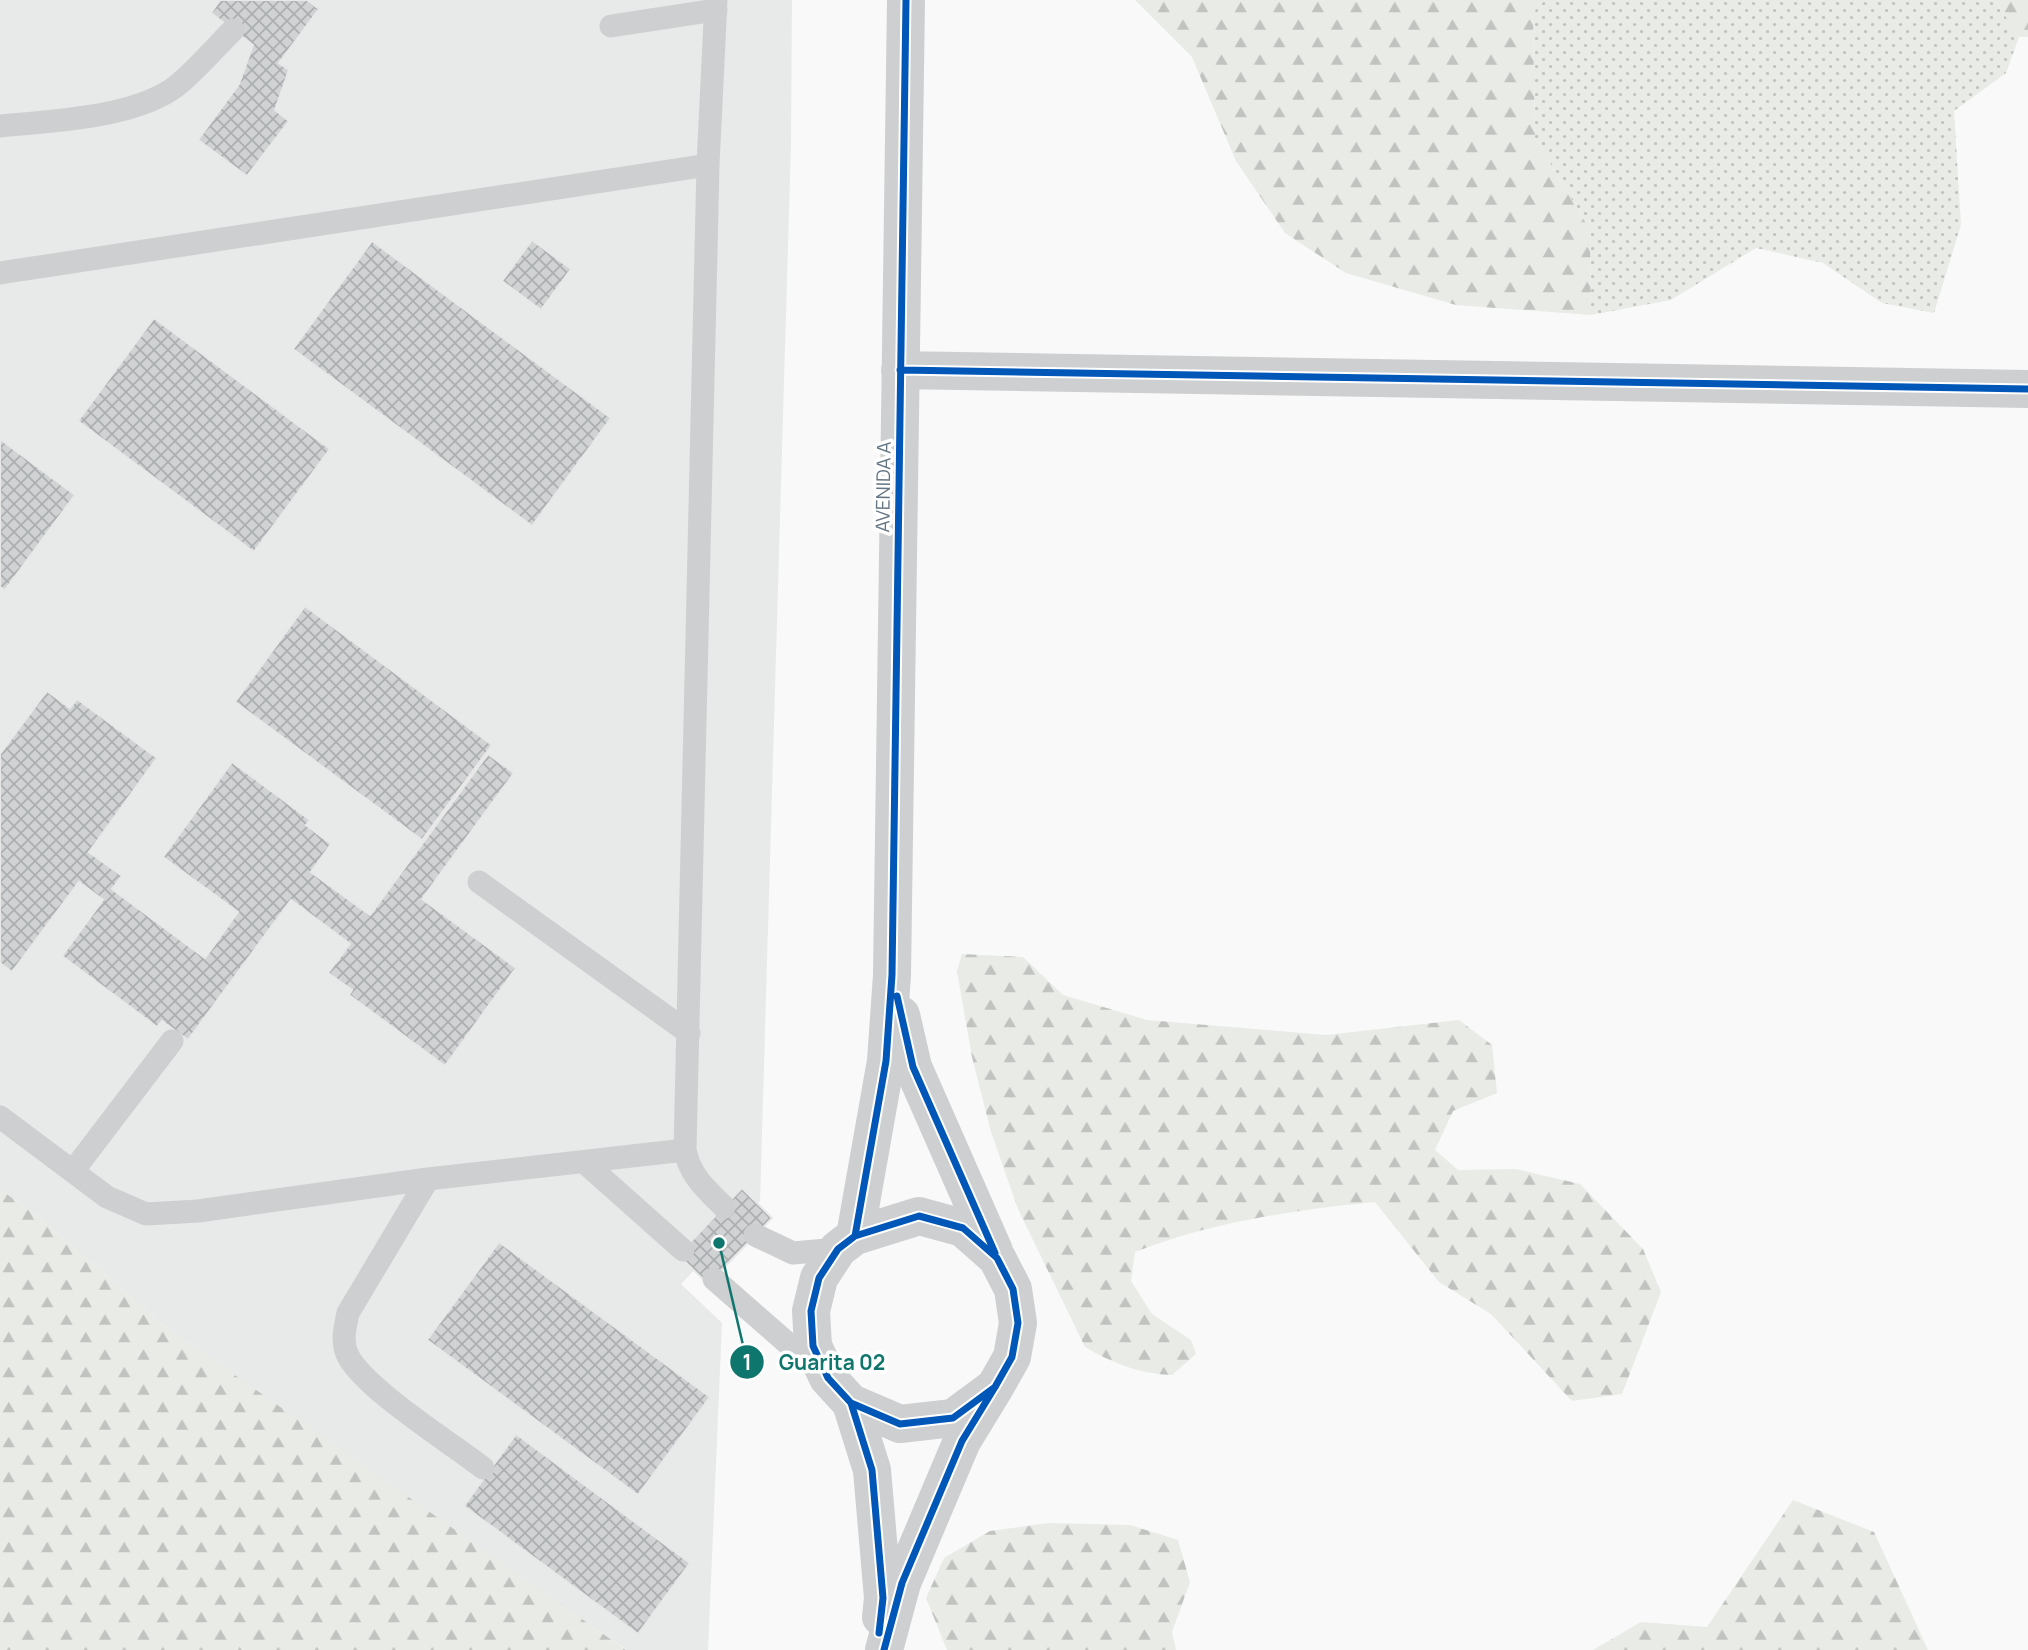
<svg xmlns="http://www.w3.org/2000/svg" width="2028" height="1650" viewBox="0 0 2028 1650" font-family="Manrope,sans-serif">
  <defs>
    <pattern id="grass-dots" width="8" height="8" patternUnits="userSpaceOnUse" patternTransform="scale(1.75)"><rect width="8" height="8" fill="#e8ebe6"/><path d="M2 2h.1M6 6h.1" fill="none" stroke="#c0c3c0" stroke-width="1.8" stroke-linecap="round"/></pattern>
    <pattern id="forest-firs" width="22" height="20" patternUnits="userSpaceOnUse" patternTransform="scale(1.75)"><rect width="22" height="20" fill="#e8ebe6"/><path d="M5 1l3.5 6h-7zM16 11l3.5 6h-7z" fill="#c0c3c0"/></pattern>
    <pattern id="building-cross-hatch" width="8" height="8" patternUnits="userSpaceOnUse" patternTransform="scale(1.75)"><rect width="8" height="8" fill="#d0d2d3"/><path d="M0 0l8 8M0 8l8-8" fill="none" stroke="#acafb1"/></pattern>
  </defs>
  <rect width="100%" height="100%" fill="#f9f9f9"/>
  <path fill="#e8e9e9" d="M 0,0 L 792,0 L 791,144 L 760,1201 L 681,1284 L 722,1323 L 708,1650 L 627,1650 L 478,1549 L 165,1326 L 38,1217 L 0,1189 Z"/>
  <path fill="url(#grass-dots)" d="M 1545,0 L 1995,0 L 2019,37 L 2006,73 L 1954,111 L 1961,225 L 1934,313 L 1882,303 L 1823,263 L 1756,248 L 1671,300 L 1591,315 L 1590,230 L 1535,138 L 1533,12 Z"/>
  <path fill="url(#forest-firs)" d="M 1135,0 L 1545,0 L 1533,13 L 1535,138 L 1590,230 L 1591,315 L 1456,305 L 1346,273 L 1285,233 L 1236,161 L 1192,57 Z
    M 1995,0 L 2028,0 L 2028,37 L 2019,37 Z
    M 962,954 L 1023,957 L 1063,995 L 1147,1020 L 1326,1035 L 1459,1020 L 1492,1045 L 1497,1093 L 1453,1111 L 1435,1150 L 1458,1170 L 1516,1169 L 1580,1184 L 1643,1249 L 1661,1292 L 1622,1394 L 1572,1401 L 1491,1314 L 1439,1282 L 1375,1202 C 1293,1210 1212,1222 1135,1252 L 1131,1281 L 1152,1314 L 1191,1340 L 1196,1354 L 1172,1375 C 1140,1374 1112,1363 1085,1347 L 1018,1209 L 991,1132 L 972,1057 L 957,971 Z
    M 0,1189 L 38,1217 L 165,1326 L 626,1650 L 0,1650 Z
    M 1793,1500 L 1874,1532 L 1928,1650 L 1593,1650 L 1641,1622 L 1707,1627 Z
    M 1049,1523 L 1130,1525 L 1178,1540 L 1190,1582 L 1172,1632 L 1176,1650 L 947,1650 L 926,1598 L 944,1558 L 990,1531 Z"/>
  <path fill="url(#building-cross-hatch)" stroke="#e8e8e8" stroke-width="2" d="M 220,0 L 307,0 L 319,9 L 279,63 L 289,70 L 275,110 L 289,121 L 247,176 L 198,140 L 239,84 L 253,45 L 211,13 Z
    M 532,240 L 571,269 L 541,310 L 502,281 Z
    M 372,241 L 611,418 L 532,526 L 293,349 Z
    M 154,318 L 330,449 L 254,552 L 78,421 Z
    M 0,439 L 75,495 L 5,590 L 0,587 Z
    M 305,606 L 492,745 L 422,840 L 235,702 Z
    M 47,691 L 70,708 L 77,699 L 157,758 L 89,852 L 122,876 L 112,889 L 205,958 L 238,912 L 163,857 L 232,762 L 310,820 L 306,825 L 331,844 L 311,872 L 370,915 L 488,754 L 514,773 L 422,899 L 516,968 L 445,1066 L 349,995 L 352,990 L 328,973 L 350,944 L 291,900 L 188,1040 L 162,1021 L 157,1027 L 62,956 L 103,900 L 79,882 L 12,972 L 0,963 L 0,754 Z
    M 742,1188 L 772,1218 L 708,1284 L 678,1255 Z
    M 499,1242 L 710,1397 L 638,1495 L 427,1340 Z
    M 516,1434 L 690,1563 L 638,1634 L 464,1506 Z"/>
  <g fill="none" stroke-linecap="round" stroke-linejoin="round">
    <path stroke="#cecfd0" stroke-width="23" d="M 716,0 L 708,165 L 685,1150 C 690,1176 706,1189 724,1207
      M 611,26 L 716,10
      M 0,126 C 51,121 138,118 179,84 C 198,68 215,48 233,30
      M 0,273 L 708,165
      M 479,882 L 689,1033
      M 0,1117 L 107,1197 L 146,1214 L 198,1211 L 428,1179 L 685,1150
      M 584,1162 L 683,1250
      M 73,1171 L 172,1041
      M 428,1179 L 348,1313 C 345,1328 341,1342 348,1356 C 365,1389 451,1443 483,1468
      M 755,1235 L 793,1253 L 838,1249
      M 714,1279 L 817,1369"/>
    <path stroke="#cecfd0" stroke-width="38" d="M 900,370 L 2028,389
      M 901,1015 L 913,1067 L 994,1251
      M 855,1236 L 886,1061 L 892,975 L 906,0
      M 851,1403 L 872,1470 L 883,1598 L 881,1617
      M 884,1650 L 902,1583 L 962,1441 L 995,1387 L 1012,1357 L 1018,1323 L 1013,1289 L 997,1258 L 963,1228 L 919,1216 L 855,1236 L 838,1249 L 819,1278 L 811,1311 L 813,1346 L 828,1378 L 851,1403 L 900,1424 L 953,1418 L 995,1387"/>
    <g stroke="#fff" stroke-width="11">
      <path id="cycleway" d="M 900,370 L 2028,389
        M 897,996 L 913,1067 L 995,1253
        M 855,1236 L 886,1061 L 892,975 L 906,0
        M 851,1403 L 872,1470 L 883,1598 L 879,1633
        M 884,1650 L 902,1583 L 962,1441 L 995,1387 L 1012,1357 L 1018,1323 L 1013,1289 L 997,1258 L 963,1228 L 919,1216 L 855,1236 L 838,1249 L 819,1278 L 811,1311 L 813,1346 L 828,1378 L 851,1403 L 900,1424 L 953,1418 L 995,1387"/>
    </g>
    <use href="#cycleway" stroke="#0057b8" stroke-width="7"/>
  </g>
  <g text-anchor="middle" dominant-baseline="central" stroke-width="7" stroke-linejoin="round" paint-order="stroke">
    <g font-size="19" fill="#657683" stroke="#fff">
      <text transform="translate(883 487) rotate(-89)">AVENIDA A</text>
    </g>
  </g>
  <path fill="none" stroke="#0f766e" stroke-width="2.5" d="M719 1243L747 1362"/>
  <g fill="#0f766e" stroke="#fff" stroke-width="2.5">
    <circle cx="719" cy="1243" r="7"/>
    <circle cx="747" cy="1362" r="18"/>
  </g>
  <g font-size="21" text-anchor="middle" font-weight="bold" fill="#fff">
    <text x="747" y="1370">1</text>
  </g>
  <g font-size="21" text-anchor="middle" font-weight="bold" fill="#0f766e" stroke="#fff" stroke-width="7" stroke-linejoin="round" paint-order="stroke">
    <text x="832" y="1370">Guarita 02</text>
  </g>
</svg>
